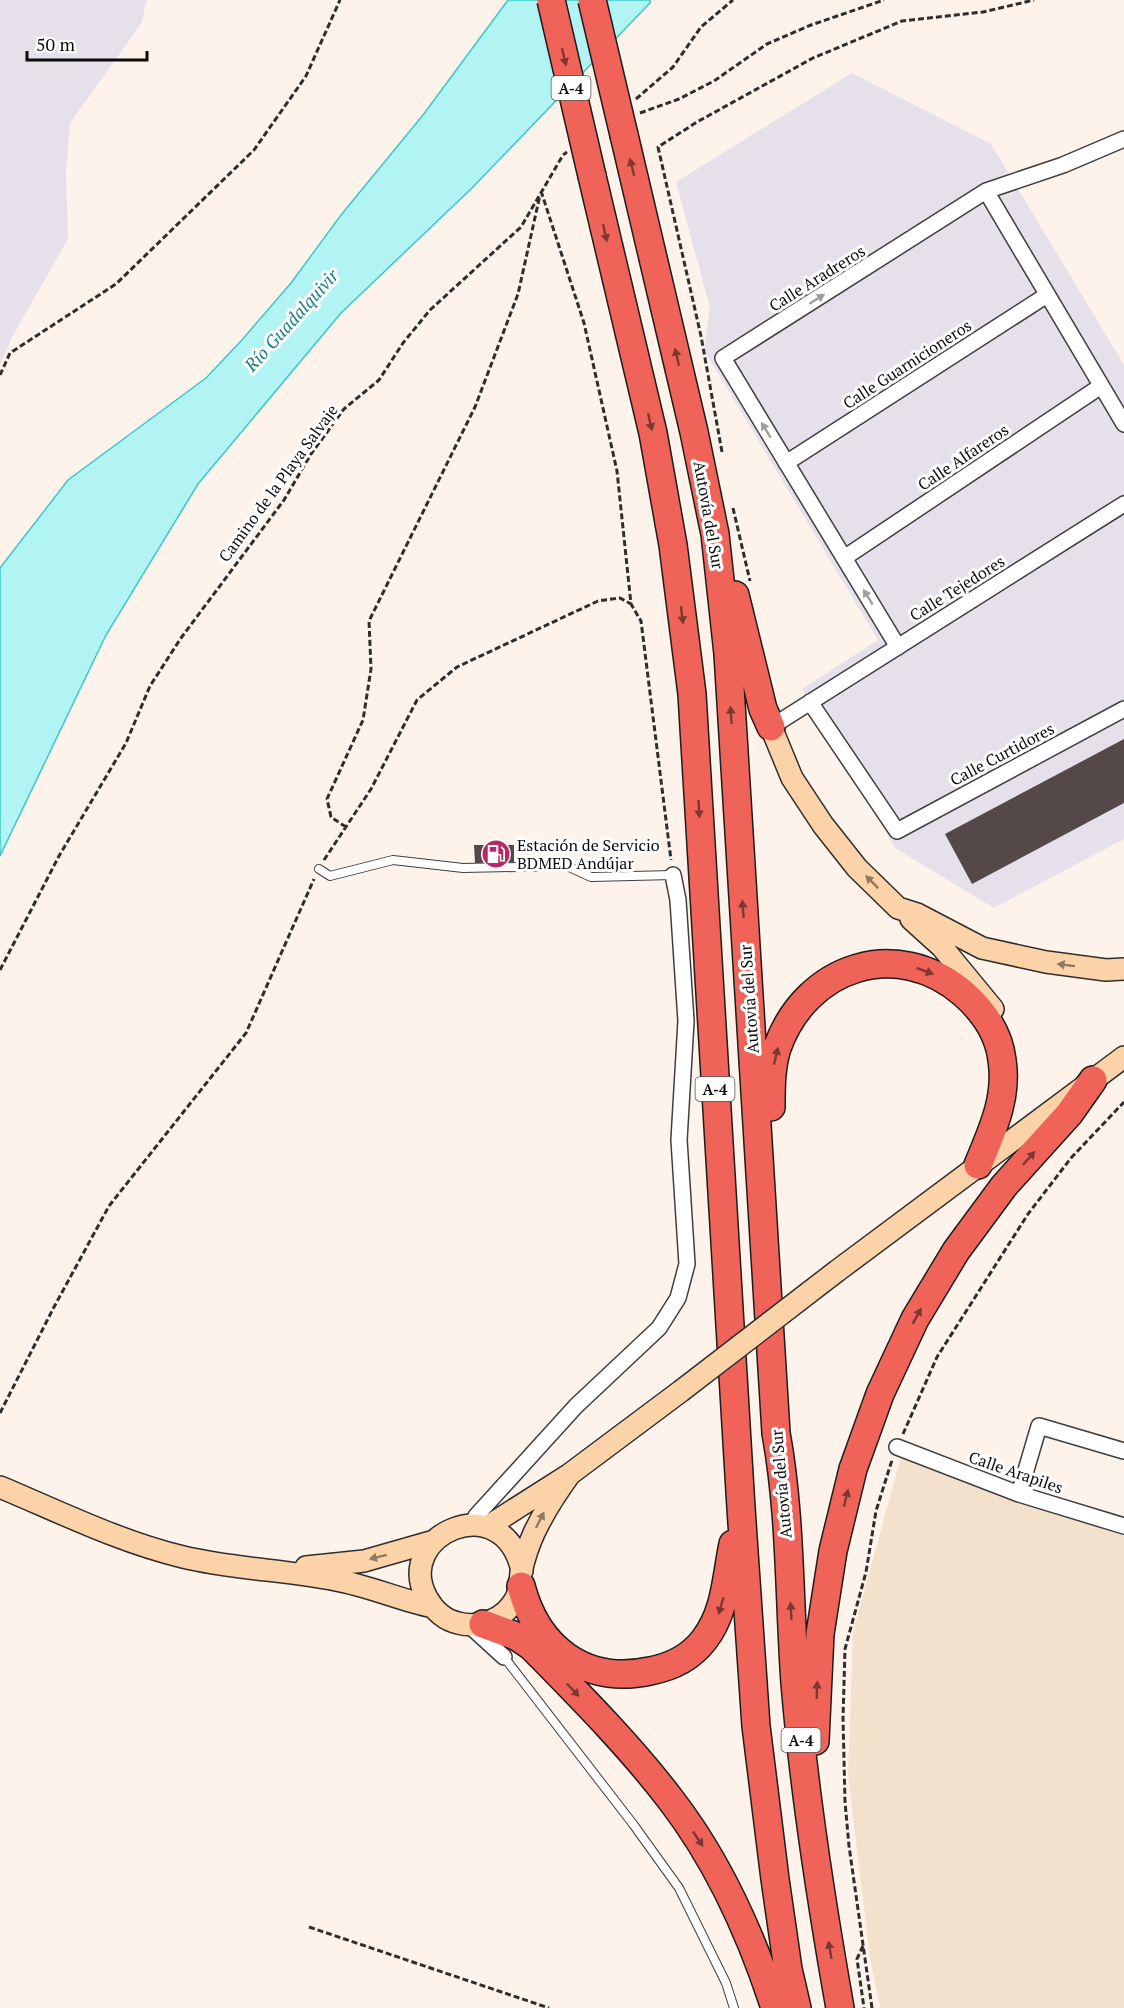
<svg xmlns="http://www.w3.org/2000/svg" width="1124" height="2008" viewBox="0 0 1124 2008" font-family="'PT Serif',serif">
  <rect width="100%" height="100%" fill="#fef3eb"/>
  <path fill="#e5e0ea" d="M 0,0 L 147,0 L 141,24 L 70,123 L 66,171 L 68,239 L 11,339 L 0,365 Z
    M 852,73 L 991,144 L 1124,365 L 1124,839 L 994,908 L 895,848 L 802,689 L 878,640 L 704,350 L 710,308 L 676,182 Z"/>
  <path fill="#f3e1cc" d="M 902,1453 L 1124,1533 L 1124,2008 L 880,2008 L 870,1958 L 848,1775 L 853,1632 Z"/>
  <path fill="#b1f4f3" stroke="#3bc6c8" stroke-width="1.5" d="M 508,0 L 650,0 L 650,3 L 472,188 L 341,313 L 198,484 L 106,635 L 0,856 L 0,568 L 68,480 L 206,378 L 241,341 L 291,283 L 341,215 L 423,115 Z"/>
  <path fill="#544848" d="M 1124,739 L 1124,803 L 972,884 L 945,834 Z
    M 474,845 L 514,845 L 514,862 L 475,863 Z"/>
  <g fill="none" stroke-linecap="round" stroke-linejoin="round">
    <g stroke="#3f3f3f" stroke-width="10">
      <path id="lane" d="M 319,869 L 330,876 L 393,860 L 463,868 L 567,866 L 591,877 L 673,875
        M 504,1657 L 633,1824 L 679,1888 L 726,1983 L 734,2008"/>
    </g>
    <g stroke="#3f3f3f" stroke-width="18">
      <path id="street" d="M 986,191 L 1124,424
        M 786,463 L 1047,295
        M 844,558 L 1101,386
        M 898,647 L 723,358 L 986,191 L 1063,165 L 1124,139
        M 810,702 L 897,831 L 1124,709
        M 771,727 L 1124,504
        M 897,1447 L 1019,1494 L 1124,1526
        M 1019,1494 L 1039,1426 L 1124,1451
        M 473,1525 L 476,1516 L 576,1406 L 659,1328 L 678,1298 L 687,1264 L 679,1140 L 686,1021 L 678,900 L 673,875
        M 469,1625 L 504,1657"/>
    </g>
    <g stroke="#2e2e2e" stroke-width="24">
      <path id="secondary" d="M 771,727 L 792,778 L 823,825 L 857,868 L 898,908 L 917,914 L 982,948 L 1046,962 L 1106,970 L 1124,969
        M 911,919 L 942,947 L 993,1009
        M 837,1271 L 1124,1057
        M 0,1487 C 60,1512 120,1542 183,1557 C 233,1569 285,1570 336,1580 C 369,1586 400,1600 433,1607
        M 487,1527 L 570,1474 L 681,1391
        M 306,1567 L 364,1561 L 434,1541
        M 522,1571 C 503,1485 392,1535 427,1598 C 434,1610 444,1620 458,1623 C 480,1629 505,1619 516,1598 C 520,1590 520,1581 521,1572 C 524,1559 529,1544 534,1533 C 544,1512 556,1493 570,1474"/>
    </g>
    <g stroke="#1d1d1d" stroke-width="30">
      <path id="highway" d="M 624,135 L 694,432 L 715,534 L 728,654 L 776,1433 C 791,1515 789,1600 795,1683 C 804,1792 821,1901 840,2008
        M 592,176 L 653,433 L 673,545 L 692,694 L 741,1508 L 756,1726 L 775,1879 L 788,1969 L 797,2008
        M 735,595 L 763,709 L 771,727
        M 771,1107 C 771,1088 771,1067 777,1048 C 806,966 897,936 964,994 C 983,1011 999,1034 1002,1060 C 1008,1098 992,1131 978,1165
        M 521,1586 C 537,1648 585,1685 650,1671 C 671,1667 691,1657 704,1640 C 726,1612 726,1577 733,1544
        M 483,1624 L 516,1636 L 532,1647 C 580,1696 629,1745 671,1800 C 718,1861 751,1934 775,2008
        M 815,1741 L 820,1634 L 833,1551 L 853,1469 L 880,1394 L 915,1319 L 956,1251 L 1004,1186 L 1069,1114 L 1093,1080"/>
    </g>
    <path stroke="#2e2e2e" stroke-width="3" stroke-dasharray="6 3" stroke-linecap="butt" d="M 636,99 L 673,67 L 701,27 L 733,0
      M 640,113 L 679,99 L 714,81 L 767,44 L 811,25 L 884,0
      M 541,191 L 584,323 L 617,471 L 631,604 L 641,621 L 671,860
      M 0,375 L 10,353 L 116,284 L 254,150 L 306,76 L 340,0
      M 722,452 L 701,336 L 658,147 L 697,122 L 813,58 L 902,21 L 983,12 L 1034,0
      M 733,508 L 750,581
      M 346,827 L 331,817 L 327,799 L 363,720 L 371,669 L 369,621 L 475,407 L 518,294 L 540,195
      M 324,860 L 371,789 L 417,700 L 457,667 L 598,601 L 620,598 L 631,604
      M 0,970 L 59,856 L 126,743 L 150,686 L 181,638 L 284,500 L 311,454 L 344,409 L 379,380 L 403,343 L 430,310 L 521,227 L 563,155 L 567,152
      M 0,1413 L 54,1307 L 109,1206 L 246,1033 L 314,879
      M 903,1434 L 937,1357 L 1028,1214 L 1071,1158 L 1124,1102
      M 309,1927 L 549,2008
      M 863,1946 L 857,1959 L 864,2008
      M 872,2008 L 849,1846 L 845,1802 L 843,1718 L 845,1649 L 866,1572 L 876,1511 L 892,1460"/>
    <use href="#lane" stroke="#fff" stroke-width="8"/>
    <use href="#street" stroke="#fff" stroke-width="15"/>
    <use href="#secondary" stroke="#fcd3a8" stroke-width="21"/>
    <use href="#highway" stroke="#f06358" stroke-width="27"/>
    <g stroke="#2e2e2e" stroke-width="24" stroke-linecap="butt">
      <path id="secondary-bridge" d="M 681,1391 L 837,1271"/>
    </g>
    <g stroke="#1d1d1d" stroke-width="30" stroke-linecap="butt">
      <path id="highway-bridge" d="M 551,0 L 592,176
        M 592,0 L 624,135"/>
    </g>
    <use href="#secondary-bridge" stroke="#fcd3a8" stroke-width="21"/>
    <use href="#highway-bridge" stroke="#f06358" stroke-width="27"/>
  </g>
  <defs><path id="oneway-solid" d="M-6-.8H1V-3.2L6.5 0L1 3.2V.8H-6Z" transform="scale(1.5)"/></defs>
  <g fill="#7e3832">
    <use href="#oneway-solid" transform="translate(564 57) rotate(77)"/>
    <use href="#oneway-solid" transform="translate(632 167) rotate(-104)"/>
    <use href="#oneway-solid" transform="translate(605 233) rotate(77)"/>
    <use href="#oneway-solid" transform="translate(677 357) rotate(-103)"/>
    <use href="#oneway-solid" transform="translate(650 422) rotate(77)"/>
    <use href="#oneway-solid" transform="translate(682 615) rotate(83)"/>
    <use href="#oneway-solid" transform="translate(731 715) rotate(-94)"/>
    <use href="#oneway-solid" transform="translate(699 809) rotate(87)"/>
    <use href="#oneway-solid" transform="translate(743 909) rotate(-94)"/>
    <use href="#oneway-solid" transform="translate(925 971) rotate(21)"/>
    <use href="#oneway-solid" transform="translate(776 1056) rotate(-77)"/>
    <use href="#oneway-solid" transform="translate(1029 1158) rotate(-48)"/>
    <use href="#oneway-solid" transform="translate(917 1316) rotate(-61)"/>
    <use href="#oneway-solid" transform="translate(846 1498) rotate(-76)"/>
    <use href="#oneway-solid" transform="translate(721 1606) rotate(106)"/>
    <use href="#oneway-solid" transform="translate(791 1611) rotate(-93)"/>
    <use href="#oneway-solid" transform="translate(573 1690) rotate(46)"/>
    <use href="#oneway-solid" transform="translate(817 1690) rotate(-88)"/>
    <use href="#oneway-solid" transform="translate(698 1839) rotate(56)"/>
    <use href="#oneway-solid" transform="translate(830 1950) rotate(-100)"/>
  </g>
  <g fill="#9e9e9e">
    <use href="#oneway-solid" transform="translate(817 299) rotate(-32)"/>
    <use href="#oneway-solid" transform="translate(766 430) rotate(-121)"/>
    <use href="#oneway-solid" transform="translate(868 597) rotate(-121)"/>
  </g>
  <g fill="#907962">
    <use href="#oneway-solid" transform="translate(872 882) rotate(-135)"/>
    <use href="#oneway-solid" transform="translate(1066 965) rotate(-173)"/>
    <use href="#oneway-solid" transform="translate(540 1520) rotate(-63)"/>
    <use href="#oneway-solid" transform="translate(378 1557) rotate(166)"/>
  </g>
  <defs>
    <g id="fuel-disc" transform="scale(1.5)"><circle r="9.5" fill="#b62966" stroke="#fff"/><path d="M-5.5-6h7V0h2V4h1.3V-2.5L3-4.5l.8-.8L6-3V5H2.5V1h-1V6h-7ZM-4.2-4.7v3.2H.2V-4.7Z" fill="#fff"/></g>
  </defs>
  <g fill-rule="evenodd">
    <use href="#fuel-disc" x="496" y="854"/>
  </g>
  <g text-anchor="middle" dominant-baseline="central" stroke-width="6" stroke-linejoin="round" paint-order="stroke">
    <g fill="#fff" stroke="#555" stroke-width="1.5">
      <rect x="551.5" y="76" width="39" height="24" rx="4.5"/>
      <rect x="695.5" y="1077" width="39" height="24" rx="4.5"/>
      <rect x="781.5" y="1728" width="39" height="24" rx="4.5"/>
    </g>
    <g font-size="15" font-weight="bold" fill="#0c0c0c">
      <text x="571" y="88">A-4</text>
      <text x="715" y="1089">A-4</text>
      <text x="801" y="1740">A-4</text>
    </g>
    <g font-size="16" fill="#0c0c0c" stroke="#fff">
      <text transform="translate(817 278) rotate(-32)">Calle Aradreros</text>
      <text transform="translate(907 364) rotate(-33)">Calle Guarnicioneros</text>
      <text transform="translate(963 457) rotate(-34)">Calle Alfareros</text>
      <text transform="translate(278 483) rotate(-54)">Camino de la Playa Salvaje</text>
      <text transform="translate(709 515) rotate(80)">Autovía del Sur</text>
      <text transform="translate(957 588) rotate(-32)">Calle Tejedores</text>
      <text transform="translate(1002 754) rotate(-28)">Calle Curtidores</text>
      <text transform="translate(749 999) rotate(-94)">Autovía del Sur</text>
      <text transform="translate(1016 1472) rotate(19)">Calle Arapiles</text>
      <text transform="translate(781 1484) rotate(-95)">Autovía del Sur</text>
    </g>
    <g font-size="16" fill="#0c0c0c" stroke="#fff" text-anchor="start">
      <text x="517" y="845">Estación de Servicio<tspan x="517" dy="18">BDMED Andújar</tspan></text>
    </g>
    <g font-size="18" font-style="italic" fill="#197f84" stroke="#fff">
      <text transform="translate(291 320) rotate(-48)">Río Guadalquivir</text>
    </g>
  </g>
  <path d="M27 51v9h120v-9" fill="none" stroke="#0c0c0c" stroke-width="3"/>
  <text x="36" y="51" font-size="18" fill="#0c0c0c" stroke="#ffffff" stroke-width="4.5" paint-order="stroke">50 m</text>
</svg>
